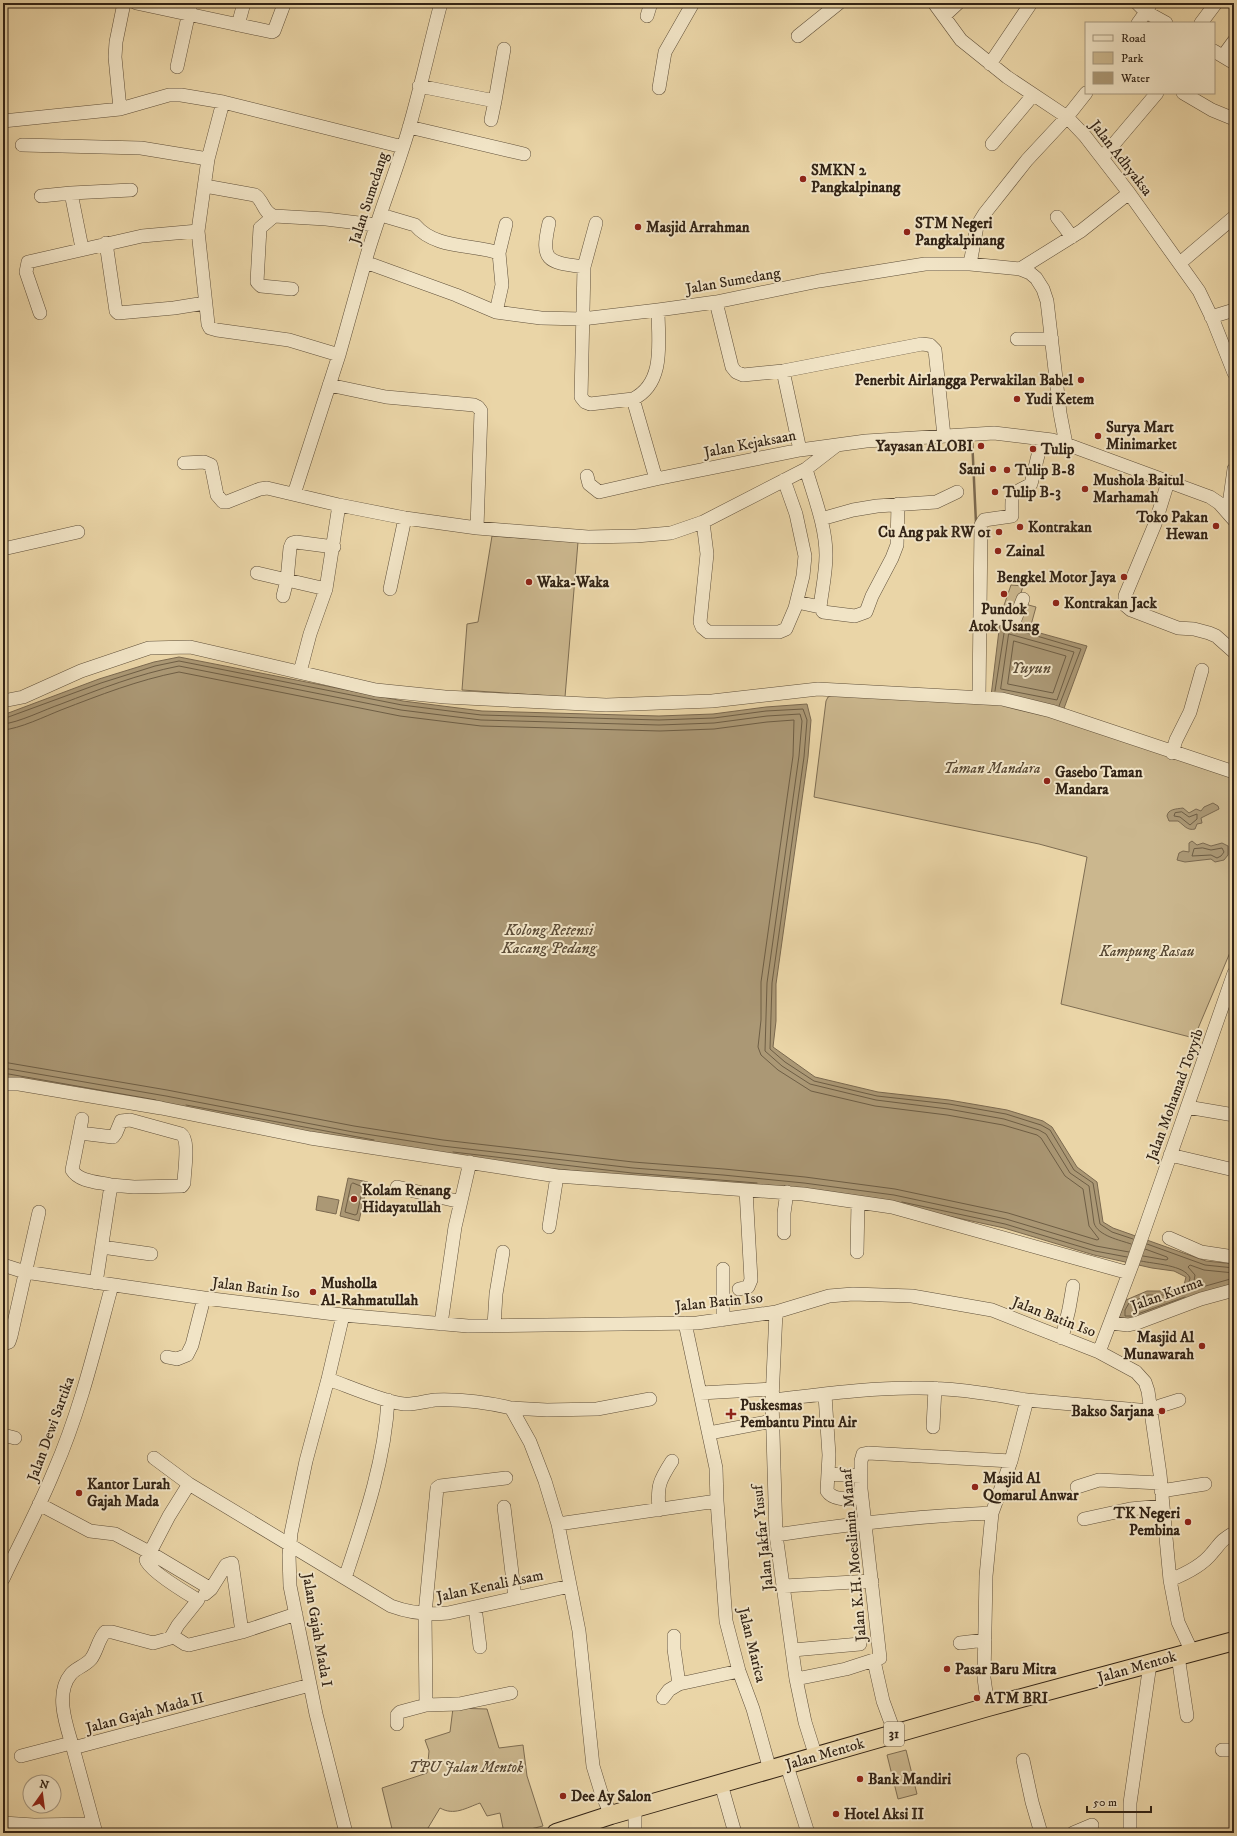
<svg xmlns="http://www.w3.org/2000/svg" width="1237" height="1836" viewBox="0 0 1237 1836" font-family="'IM FELL DW Pica',serif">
  <rect width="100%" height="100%" fill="#ead5a7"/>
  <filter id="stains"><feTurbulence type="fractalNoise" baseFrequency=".005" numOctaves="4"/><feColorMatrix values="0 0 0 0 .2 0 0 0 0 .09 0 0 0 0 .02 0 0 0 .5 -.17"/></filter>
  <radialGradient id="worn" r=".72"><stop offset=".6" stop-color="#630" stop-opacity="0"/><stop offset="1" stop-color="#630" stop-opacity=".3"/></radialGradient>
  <path fill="#cbb78e" stroke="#7e6d52" d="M 492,536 L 578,542 L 565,697 L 462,690 L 467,624 L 478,622 Z
    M 1011,585 L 1023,586 L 1013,621 L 1000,617 Z
    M 1021,603 L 1036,607 L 1031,625 L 1016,621 Z
    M 833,695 L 969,699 L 1042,711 L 1234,776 L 1234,943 L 1194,1038 L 1061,1004 L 1087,857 L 1039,844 L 814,797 L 826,701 L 828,697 Z
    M 453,1708 L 487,1709 L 499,1748 L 523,1745 L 527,1776 L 543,1826 L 514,1833 L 504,1833 L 500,1813 L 487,1816 L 480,1803 C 466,1808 454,1816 440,1808 L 428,1828 L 429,1833 L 393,1833 L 382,1788 L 427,1773 L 429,1751 L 425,1740 L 450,1732 Z
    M 906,1750 L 917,1794 L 898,1799 L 887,1755 Z"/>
  <path fill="#ab9875" stroke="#7b694f" d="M 1000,622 L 1087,646 L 1063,711 L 991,696 Z
    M 179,657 L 403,701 L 482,711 L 659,716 L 713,714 L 766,707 L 807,704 L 811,720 L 808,757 L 776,984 L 776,1021 L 773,1047 L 815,1077 L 878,1092 L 949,1100 L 1007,1110 L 1043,1121 L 1052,1127 L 1077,1167 L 1097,1182 L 1103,1222 L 1113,1228 L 1206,1261 L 1234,1264 L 1234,1287 L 1133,1320 L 1121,1320 L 1119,1317 L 1126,1300 L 1147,1291 L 1173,1291 L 1183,1289 L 1186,1277 L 1174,1271 L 1152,1268 L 1094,1255 L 1004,1228 L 893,1204 L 537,1167 L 351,1141 L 68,1088 L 3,1077 L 3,715 L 99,679 L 154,662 Z
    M 1213,803 L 1218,806 L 1219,809 L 1201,818 L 1202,823 L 1197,824 L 1195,829 C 1187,831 1184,825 1178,821 L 1169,821 L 1167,816 C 1168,809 1176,809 1183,808 L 1189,813 L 1196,809 L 1201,811 L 1204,807 Z
    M 1192,841 L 1197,845 L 1203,843 L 1211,846 L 1222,843 L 1228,846 L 1228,855 L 1224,860 L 1215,862 L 1211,859 L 1185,862 L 1177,860 L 1179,853 L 1183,851 L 1189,852 L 1189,843 Z
    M 348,1178 L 368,1182 L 359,1221 L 340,1216 Z
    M 318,1196 L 339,1200 L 336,1214 L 316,1210 Z"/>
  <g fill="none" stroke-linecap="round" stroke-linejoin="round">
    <path stroke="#6e5e45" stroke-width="1" d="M 1013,629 L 1081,649 L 1059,706
      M 1009,634 L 1074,652 L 1057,700 L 1001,689 Z
      M 1014,641 L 1066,656 L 1053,693 L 1008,684 Z
      M 995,691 L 1005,627
      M 3,719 L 101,683 L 155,666 L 179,661 L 402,705 L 481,715 L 659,720 L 714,718 L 766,711 L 803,709 L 807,720 L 804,757 L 772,983 L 770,1049 L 785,1062 L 814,1081 L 877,1096 L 949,1104 L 1006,1114 L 1041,1125 L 1050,1130 L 1074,1170 L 1093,1183 L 1100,1224 L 1112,1232 L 1133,1239
      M 3,724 C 18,723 46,709 61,704 C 100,689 138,674 179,666 L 401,710 L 481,720 L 659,725 L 714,723 L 767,716 L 800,714 L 802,721 L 799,756 L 767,983 L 765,1051 L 782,1066 L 810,1084 L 876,1100 L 948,1109 L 1004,1119 L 1039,1130 L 1046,1134 L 1070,1173 L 1089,1186 L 1094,1223 C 1098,1236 1120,1240 1131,1244
      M 3,730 C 19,729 46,716 61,710 C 100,695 138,680 179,672 L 400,716 L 481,726 L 660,731 L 714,729 L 767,722 L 794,720 L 793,756 L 761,982 L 761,1020 L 758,1047 L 761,1055 L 778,1070 L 811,1091 L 875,1106 L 947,1115 L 1003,1125 L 1037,1135 L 1041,1138 L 1065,1176 L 1083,1189 L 1089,1226 L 1099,1239 L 1097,1240 L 1008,1213 L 895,1189 L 805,1177 L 724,1169 L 633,1162 L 443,1140 L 354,1126 L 167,1090 L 3,1062
      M 1182,812 L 1189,817 L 1197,814 L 1197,819 L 1190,825 L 1180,817 L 1174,816 L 1175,813 Z
      M 1203,848 L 1211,850 L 1222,848 L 1224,852 L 1221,856 L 1217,858 L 1211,855 L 1192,856 L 1194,849 Z
      M 3,1068 L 166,1096 L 353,1132 L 442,1146 L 633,1168 L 723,1175 L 804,1183 L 894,1195 L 1006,1219 L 1096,1246 L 1129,1252
      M 3,1073 L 156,1100
      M 186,1105 L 374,1140
      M 453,1152 L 632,1173 L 757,1183
      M 353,1183 L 363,1187 L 357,1214 L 355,1215 L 345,1212 L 351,1185 Z
      M 902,1202 L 1005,1224 L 1095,1251 L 1127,1257
      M 1147,1244 L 1205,1265 L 1234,1268
      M 1143,1256 L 1166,1260 L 1168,1259 L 1167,1257 L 1145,1249
      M 1141,1261 C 1154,1264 1185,1265 1190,1278 L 1187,1290 L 1184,1293 L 1174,1295 L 1148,1295 L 1129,1303 L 1125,1310 L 1125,1316 L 1132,1316 L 1185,1297
      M 1234,1273 L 1204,1270 L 1190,1265 L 1188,1267 L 1195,1275 L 1193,1287 L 1195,1289 L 1234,1278"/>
    <path stroke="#7b694f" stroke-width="2.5" d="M 972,438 L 976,523"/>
    <g stroke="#60503a" stroke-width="14">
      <path id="minor" d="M 136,3 L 272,32 L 274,31 L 283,7
        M 441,3 C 430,44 421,87 409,128 C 396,173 378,216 365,262 L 456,295 L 496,312 L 541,318 L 582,319 L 658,310 L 716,302 L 819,281 L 925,264 L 970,264 L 1020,269 L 1030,273 L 1036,278 L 1043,289 L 1047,301 L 1060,413 L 1066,444 L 1210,497 L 1219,503 L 1234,520
        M 934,3 L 961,40 L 1007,77 L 1067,117 L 1085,136 L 1129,193 L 1199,291 L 1213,320 L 1234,373
        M 1137,3 L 1146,12 L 1151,3
        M 647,16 L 651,3
        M 944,16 L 958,3
        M 1138,23 L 1146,12 L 1166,23
        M 1201,23 L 1216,3
        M 238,25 L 244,3
        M 798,36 L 839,3
        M 1214,51 L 1234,63
        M 1223,56 L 1234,41
        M 990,64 L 1031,3
        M 177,67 L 191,3
        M 419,86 L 495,101 L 504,49
        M 659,88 L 665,52 L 693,3
        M 1183,93 L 1212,110 L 1234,119
        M 223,102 L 208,159 L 198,231 L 208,324 L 210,328 L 217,330 L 289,340 L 339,355
        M 120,109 L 115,57 L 116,42 L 124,3
        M 491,120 L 495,101
        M 3,121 L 120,109 L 169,95 L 181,95 L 223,102 L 403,147
        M 409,127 L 524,154
        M 992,144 L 1033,95
        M 22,145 L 141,148 L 208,159
        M 1102,158 L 1157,93
        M 205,186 L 255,195 C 264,201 263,213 274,216 L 326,219 L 375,225
        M 71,193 L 82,248
        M 41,196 L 71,193 L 131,190
        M 381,215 L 415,225 C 435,249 472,244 499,253 L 502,285 L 496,312
        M 274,216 L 260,228 L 257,282 L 261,286 L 292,289
        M 1057,217 L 1072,237
        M 549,223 C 540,262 548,262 584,267
        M 596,223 L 584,267 L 581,397 L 585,402 L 590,404 L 633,399 L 656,479 L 800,450 L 866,441 L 994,433 L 1052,440 L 1066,444
        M 106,243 L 116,311 L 118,313 L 174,308 L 205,303
        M 499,253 L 506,224
        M 1180,263 L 1234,217
        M 970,264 L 977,226 L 985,213 L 1027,160 L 1067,117 L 1086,93
        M 1020,269 L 1081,231 L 1129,193
        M 716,302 L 732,367 L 736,372 L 743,375 L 783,371 L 922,344 L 930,345 L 935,350 L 944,436
        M 40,313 L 26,272 L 28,262 L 142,236 L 198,231
        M 1211,317 L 1234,310
        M 1017,339 L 1052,339
        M 783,371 L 800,450
        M 329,385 L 386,397 L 474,405 L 478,407 L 481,411 L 477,528
        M 633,399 C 666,383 658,340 658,310
        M 184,463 L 204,462 L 211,465 L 217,495 L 223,502 L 227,502 L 260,489 L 267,488 L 339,505 L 405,518 L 477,528 L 588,537 L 636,536 L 671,533 L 703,522 L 806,469 L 837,445
        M 806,469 C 814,497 826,526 826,555 C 826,573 822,590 820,607 L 823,612 L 855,616 L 866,612 L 872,596 L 892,558 L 897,545 L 898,504
        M 587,476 L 589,484 L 599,492 L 656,479
        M 1168,482 L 1155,524 L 1125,596 L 1125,605 L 1131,610 L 1178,628 L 1194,629 L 1209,633 L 1216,636 L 1234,652
        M 294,494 L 339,355 L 365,262
        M 1228,512 L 1234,469
        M 821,519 L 853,510 L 877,506 L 936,502 L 957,492
        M 703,522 L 707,554 L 700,622 L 702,627 L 708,632 L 779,632 L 786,629 L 795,608 L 803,576 L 805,556 L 796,514 L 784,480
        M 3,549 L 78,532
        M 257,573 L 287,580 L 290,548 L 292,543 L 296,542 L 334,547
        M 390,589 L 405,518
        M 283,596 L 287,580 L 326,589
        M 797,602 L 820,607
        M 980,614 L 1014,622 L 1023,599
        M 300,672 L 310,634 L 326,589 L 339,505
        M 979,697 L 981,525 L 984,520 L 1012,516 C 1012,489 1009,497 1031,484 L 1042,439
        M 3,701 L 23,697 L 81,671 L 149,648 L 190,647 L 376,690 L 445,697 L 606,705 L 712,701 L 818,689 L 1002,699 L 1051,711 L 1234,772
        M 1172,753 L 1176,740 L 1190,712 L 1202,670
        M 3,1084 L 19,1084 L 161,1108 L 310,1138 L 557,1176 L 803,1194 L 892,1207 L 1129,1273
        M 1187,1107 L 1234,1115
        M 82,1119 L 72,1170 C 79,1182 99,1182 111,1185
        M 80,1133 L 113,1137 L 116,1133 L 121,1121 L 130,1120 L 181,1134 C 190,1140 184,1172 184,1183 L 182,1186 L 134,1187 L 111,1185 L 96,1283
        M 1170,1155 L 1234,1170
        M 397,1187 L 461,1202
        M 549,1227 L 557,1176
        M 784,1233 L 784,1213 L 787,1192
        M 1169,1238 L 1201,1252 L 1234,1257
        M 102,1247 L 151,1254
        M 857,1252 L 858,1202
        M 3,1265 L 25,1272 L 204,1298 L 343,1315 L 468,1326 L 697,1323 L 776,1312 L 829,1296 L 853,1294 L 912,1296 L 992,1310 L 1099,1352 L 1136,1372 L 1145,1382 L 1148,1391 L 1160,1474 L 1170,1580 L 1178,1622 L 1192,1652
        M 723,1269 L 723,1320
        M 739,1289 L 748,1287 L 751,1280 L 746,1190
        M 776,1312 L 772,1400 L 776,1535 L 796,1679 L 805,1722 L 816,1757
        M 343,1315 L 328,1379 L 306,1461 L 291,1533 L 289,1555 L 290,1586 L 316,1714 L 346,1833
        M 1111,1323 L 1128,1325 L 1137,1323 L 1201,1299 L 1234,1290
        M 441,1324 L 455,1227 L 470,1162
        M 494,1326 L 496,1294 L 503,1252
        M 1062,1338 L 1069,1309 L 1073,1286
        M 3,1344 L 9,1342 L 11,1336 L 39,1212
        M 1099,1352 L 1132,1265 L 1234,973
        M 167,1357 L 177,1359 L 187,1355 L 192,1345 L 204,1298
        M 328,1379 C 348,1386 384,1402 404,1404 C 414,1405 425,1401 435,1400 C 461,1399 485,1402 511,1408 L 530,1442 L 545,1481 L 558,1524 L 579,1631 L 593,1766 L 601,1792 L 611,1815
        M 700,1393 L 772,1389
        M 825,1395 L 829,1455 L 827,1491 C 834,1502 852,1498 862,1498
        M 772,1400 C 818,1395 865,1388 912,1388 C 951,1387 989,1394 1027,1400
        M 511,1408 L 547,1410 L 597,1409 L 650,1399
        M 933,1427 L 935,1388
        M 709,1433 L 772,1421
        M 3,1435 L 15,1438
        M 154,1458 L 189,1484 L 391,1606 C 410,1613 428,1615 448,1613 L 570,1586
        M 829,1474 L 861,1476
        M 1077,1487 L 1099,1480 L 1160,1483
        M 1161,1491 L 1205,1484
        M 717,1501 L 726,1621 L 739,1671 L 753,1709 L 770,1770
        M 39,1504 L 90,1531 L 115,1534 L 149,1552 L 211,1589
        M 504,1507 L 515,1598
        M 659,1510 C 657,1486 659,1481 672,1461
        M 1084,1519 L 1130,1509 L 1162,1506
        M 558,1524 L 717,1501 L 716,1468 L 685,1323
        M 776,1535 C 848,1524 919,1516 992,1513
        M 345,1578 C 364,1521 385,1461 388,1400
        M 3,1579 C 20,1543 39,1508 54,1471 C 80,1412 95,1348 112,1285
        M 1170,1580 C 1185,1574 1202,1566 1212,1553 C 1221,1543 1219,1542 1232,1534
        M 784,1586 L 872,1581
        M 205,1594 L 211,1589 L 226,1565 L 232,1563 L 242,1632
        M 475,1607 L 480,1647
        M 674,1636 L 674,1649 L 679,1684
        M 171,1637 L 178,1625 L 198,1600 C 188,1594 149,1571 146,1560 L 169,1516 L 189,1484
        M 960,1643 L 985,1640
        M 793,1650 L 860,1644
        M 1178,1656 L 1187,1716
        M 874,1661 L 883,1701 L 895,1734
        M 796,1679 L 846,1669 L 880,1658 L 861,1489 L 861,1461 L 863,1454 L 868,1453 L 1011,1461
        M 663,1698 L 669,1690 L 679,1684 L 739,1671
        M 426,1705 L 459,1704 L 511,1693
        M 988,1707 L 984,1678 L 986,1576 L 992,1513 L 1011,1461 L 1027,1400 L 1150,1411 L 1160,1406 L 1179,1400
        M 397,1724 L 397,1715 L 400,1712 L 426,1705 L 425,1614 L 437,1488 L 440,1486 L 506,1478
        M 73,1748 C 67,1727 54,1694 71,1674 C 76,1668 85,1666 91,1659 C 97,1651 98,1640 105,1632 L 112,1632 L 153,1643 L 174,1637 L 185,1644 L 189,1645 L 242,1632 L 296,1614
        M 1222,1750 L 1234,1750
        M 21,1756 L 71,1743
        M 1023,1760 L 1032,1802 L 1041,1833
        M 787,1766 L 808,1833
        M 721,1784 L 735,1833
        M 635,1809 L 635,1833
        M 3,1823 L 34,1825 L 93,1824
        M 96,1833 L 73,1748 L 310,1685
        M 1073,1833 L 1092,1825
        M 1130,1833 L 1130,1803 L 1150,1664"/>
    </g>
    <g stroke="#322315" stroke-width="20">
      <path id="highway" d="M 556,1833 L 611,1815 L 988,1707 L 1234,1641"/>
    </g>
    <use href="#minor" stroke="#f1e4c6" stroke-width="13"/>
    <use href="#highway" stroke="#ead5a7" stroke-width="18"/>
  </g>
  <g fill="#8f2418" stroke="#f1e4c6" stroke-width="1.5">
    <circle cx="803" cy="179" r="4"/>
    <circle cx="638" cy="227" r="4"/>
    <circle cx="907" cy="232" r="4"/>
    <circle cx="1081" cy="380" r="4"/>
    <circle cx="1017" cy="399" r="4"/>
    <circle cx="1098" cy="436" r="4"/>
    <circle cx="981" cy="446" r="4"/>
    <circle cx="1033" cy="449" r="4"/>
    <circle cx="993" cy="469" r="4"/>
    <circle cx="1007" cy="470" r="4"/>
    <circle cx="1085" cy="489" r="4"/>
    <circle cx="995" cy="492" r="4"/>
    <circle cx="1216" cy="526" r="4"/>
    <circle cx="1020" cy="527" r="4"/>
    <circle cx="999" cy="532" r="4"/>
    <circle cx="998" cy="551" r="4"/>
    <circle cx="1124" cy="577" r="4"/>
    <circle cx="529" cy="582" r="4"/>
    <circle cx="1004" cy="594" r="4"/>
    <circle cx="1056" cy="603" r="4"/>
    <circle cx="1047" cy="781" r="4"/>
    <circle cx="354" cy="1199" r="4"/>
    <circle cx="313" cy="1292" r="4"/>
    <circle cx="1202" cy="1346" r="4"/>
    <circle cx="1162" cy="1411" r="4"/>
    <path d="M729 1408h4v4h4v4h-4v4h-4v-4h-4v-4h4z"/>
    <circle cx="975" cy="1487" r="4"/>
    <circle cx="79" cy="1493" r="4"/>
    <circle cx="1188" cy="1522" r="4"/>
    <circle cx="947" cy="1669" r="4"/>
    <circle cx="977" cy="1698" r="4"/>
    <circle cx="860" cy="1779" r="4"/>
    <circle cx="563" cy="1796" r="4"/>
    <circle cx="836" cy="1814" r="4"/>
  </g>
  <g text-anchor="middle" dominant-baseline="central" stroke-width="4" stroke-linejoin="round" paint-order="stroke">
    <rect fill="#f1e4c6" stroke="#6b5d4a" stroke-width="1" x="884" y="1722" width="20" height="24" rx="3"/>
    <g font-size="14" font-weight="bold" fill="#322315">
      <text x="894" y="1734">31</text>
    </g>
    <g font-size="15" fill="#322315" stroke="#f1e4c6">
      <text transform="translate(1121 158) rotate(52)">Jalan Adhyaksa</text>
      <text transform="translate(369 198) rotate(-72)">Jalan Sumedang</text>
      <text transform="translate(733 281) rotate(-10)">Jalan Sumedang</text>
      <text transform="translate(750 444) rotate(-11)">Jalan Kejaksaan</text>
      <text transform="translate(1175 1095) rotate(-70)">Jalan Mohamad Toyyib</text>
      <text transform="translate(256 1288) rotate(7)">Jalan Batin Iso</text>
      <text transform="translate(1167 1294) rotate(-20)">Jalan Kurma</text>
      <text transform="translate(719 1302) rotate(-6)">Jalan Batin Iso</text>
      <text transform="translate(1054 1317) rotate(21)">Jalan Batin Iso</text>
      <text transform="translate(51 1429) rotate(-70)">Jalan Dewi Sartika</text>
      <text transform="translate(763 1538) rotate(-96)">Jalan Jakfar Yusuf</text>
      <text transform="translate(854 1555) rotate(-95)">Jalan K.H. Moeslimin Manaf</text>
      <text transform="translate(490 1586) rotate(-12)">Jalan Kenali Asam</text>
      <text transform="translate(317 1630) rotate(80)">Jalan Gajah Mada I</text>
      <text transform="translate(752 1645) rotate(76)">Jalan Marica</text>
      <text transform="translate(1137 1667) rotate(-16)">Jalan Mentok</text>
      <text transform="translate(145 1713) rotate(-15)">Jalan Gajah Mada II</text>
      <text transform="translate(825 1754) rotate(-16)">Jalan Mentok</text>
    </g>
    <g font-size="15" font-weight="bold" fill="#322315" stroke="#f1e4c6" text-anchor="start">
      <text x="811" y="170">SMKN 2<tspan x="811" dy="17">Pangkalpinang</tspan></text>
      <text x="915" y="223">STM Negeri<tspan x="915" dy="17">Pangkalpinang</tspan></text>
      <text x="646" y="227">Masjid Arrahman</text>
      <text x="1073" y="380" text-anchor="end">Penerbit Airlangga Perwakilan Babel</text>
      <text x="1025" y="399">Yudi Ketem</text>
      <text x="1106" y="427">Surya Mart<tspan x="1106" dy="17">Minimarket</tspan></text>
      <text x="973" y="446" text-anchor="end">Yayasan ALOBI</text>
      <text x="1041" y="449">Tulip</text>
      <text x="985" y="469" text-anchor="end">Sani</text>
      <text x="1015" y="470">Tulip B-8</text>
      <text x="1093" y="480">Mushola Baitul<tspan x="1093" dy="17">Marhamah</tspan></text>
      <text x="1003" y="492">Tulip B-3</text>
      <text x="1208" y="517" text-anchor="end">Toko Pakan<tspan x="1208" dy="17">Hewan</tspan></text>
      <text x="1028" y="527">Kontrakan</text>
      <text x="991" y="532" text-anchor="end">Cu Ang pak RW 01</text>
      <text x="1006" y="551">Zainal</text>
      <text x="1116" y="577" text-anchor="end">Bengkel Motor Jaya</text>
      <text x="537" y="582">Waka-Waka</text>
      <text x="1064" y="603">Kontrakan Jack</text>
      <text x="1004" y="609" text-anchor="middle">Pundok<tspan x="1004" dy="17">Atok Usang</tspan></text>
      <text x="1055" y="772">Gasebo Taman<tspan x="1055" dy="17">Mandara</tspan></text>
      <text x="362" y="1190">Kolam Renang<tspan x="362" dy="17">Hidayatullah</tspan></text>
      <text x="321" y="1283">Musholla<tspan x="321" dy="17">Al-Rahmatullah</tspan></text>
      <text x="1194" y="1337" text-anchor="end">Masjid Al<tspan x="1194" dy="17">Munawarah</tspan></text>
      <text x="740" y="1405">Puskesmas<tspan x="740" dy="17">Pembantu Pintu Air</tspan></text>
      <text x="1154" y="1411" text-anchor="end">Bakso Sarjana</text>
      <text x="983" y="1478">Masjid Al<tspan x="983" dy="17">Qomarul Anwar</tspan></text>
      <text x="87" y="1484">Kantor Lurah<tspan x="87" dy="17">Gajah Mada</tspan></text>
      <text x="1180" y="1513" text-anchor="end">TK Negeri<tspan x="1180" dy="17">Pembina</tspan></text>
      <text x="955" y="1669">Pasar Baru Mitra</text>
      <text x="985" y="1698">ATM BRI</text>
      <text x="868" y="1779">Bank Mandiri</text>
      <text x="571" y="1796">Dee Ay Salon</text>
      <text x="844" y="1814">Hotel Aksi II</text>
    </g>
    <g font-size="15" font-style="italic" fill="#584833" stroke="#f1e4c6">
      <text x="992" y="768">Taman Mandara</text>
      <text x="1147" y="951">Kampung Rasau</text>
      <text x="466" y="1767">TPU Jalan Mentok</text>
    </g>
    <g font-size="16" font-style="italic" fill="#5c4c37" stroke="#f1e4c6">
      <text x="1031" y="668">Yuyun</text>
      <text x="549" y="930">Kolong Retensi<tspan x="549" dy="18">Kacang Pedang</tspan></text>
    </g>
  </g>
  <rect width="1237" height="1836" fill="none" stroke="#ead5a7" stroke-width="16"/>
  <rect x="4" y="4" width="1229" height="1828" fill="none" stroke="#322315" stroke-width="2"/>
  <rect x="8" y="8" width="1221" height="1820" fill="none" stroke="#322315"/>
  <rect x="1085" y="22" width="130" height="72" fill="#f1e4c6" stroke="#a5977f"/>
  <rect x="1093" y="35" width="20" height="6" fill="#f1e4c6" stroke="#a5977f"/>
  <text x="1121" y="42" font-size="12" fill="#322315">Road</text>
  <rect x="1093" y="52" width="20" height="12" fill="#cbb78e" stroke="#a5977f"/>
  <text x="1121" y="62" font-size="12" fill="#322315">Park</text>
  <rect x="1093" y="72" width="20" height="12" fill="#ab9875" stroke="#a5977f"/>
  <text x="1121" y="82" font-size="12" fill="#322315">Water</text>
  <g transform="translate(42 1794) rotate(14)"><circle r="19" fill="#f1e4c6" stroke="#a5977f"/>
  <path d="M0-3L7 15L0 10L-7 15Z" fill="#8f2418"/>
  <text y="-6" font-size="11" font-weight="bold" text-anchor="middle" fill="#322315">N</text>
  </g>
  <path d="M1087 1806v6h64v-6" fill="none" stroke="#322315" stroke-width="2"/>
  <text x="1093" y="1806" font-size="12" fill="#322315" stroke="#f1e4c6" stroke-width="3" paint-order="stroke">50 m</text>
  <rect width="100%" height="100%" filter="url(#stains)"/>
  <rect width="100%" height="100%" fill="url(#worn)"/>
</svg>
